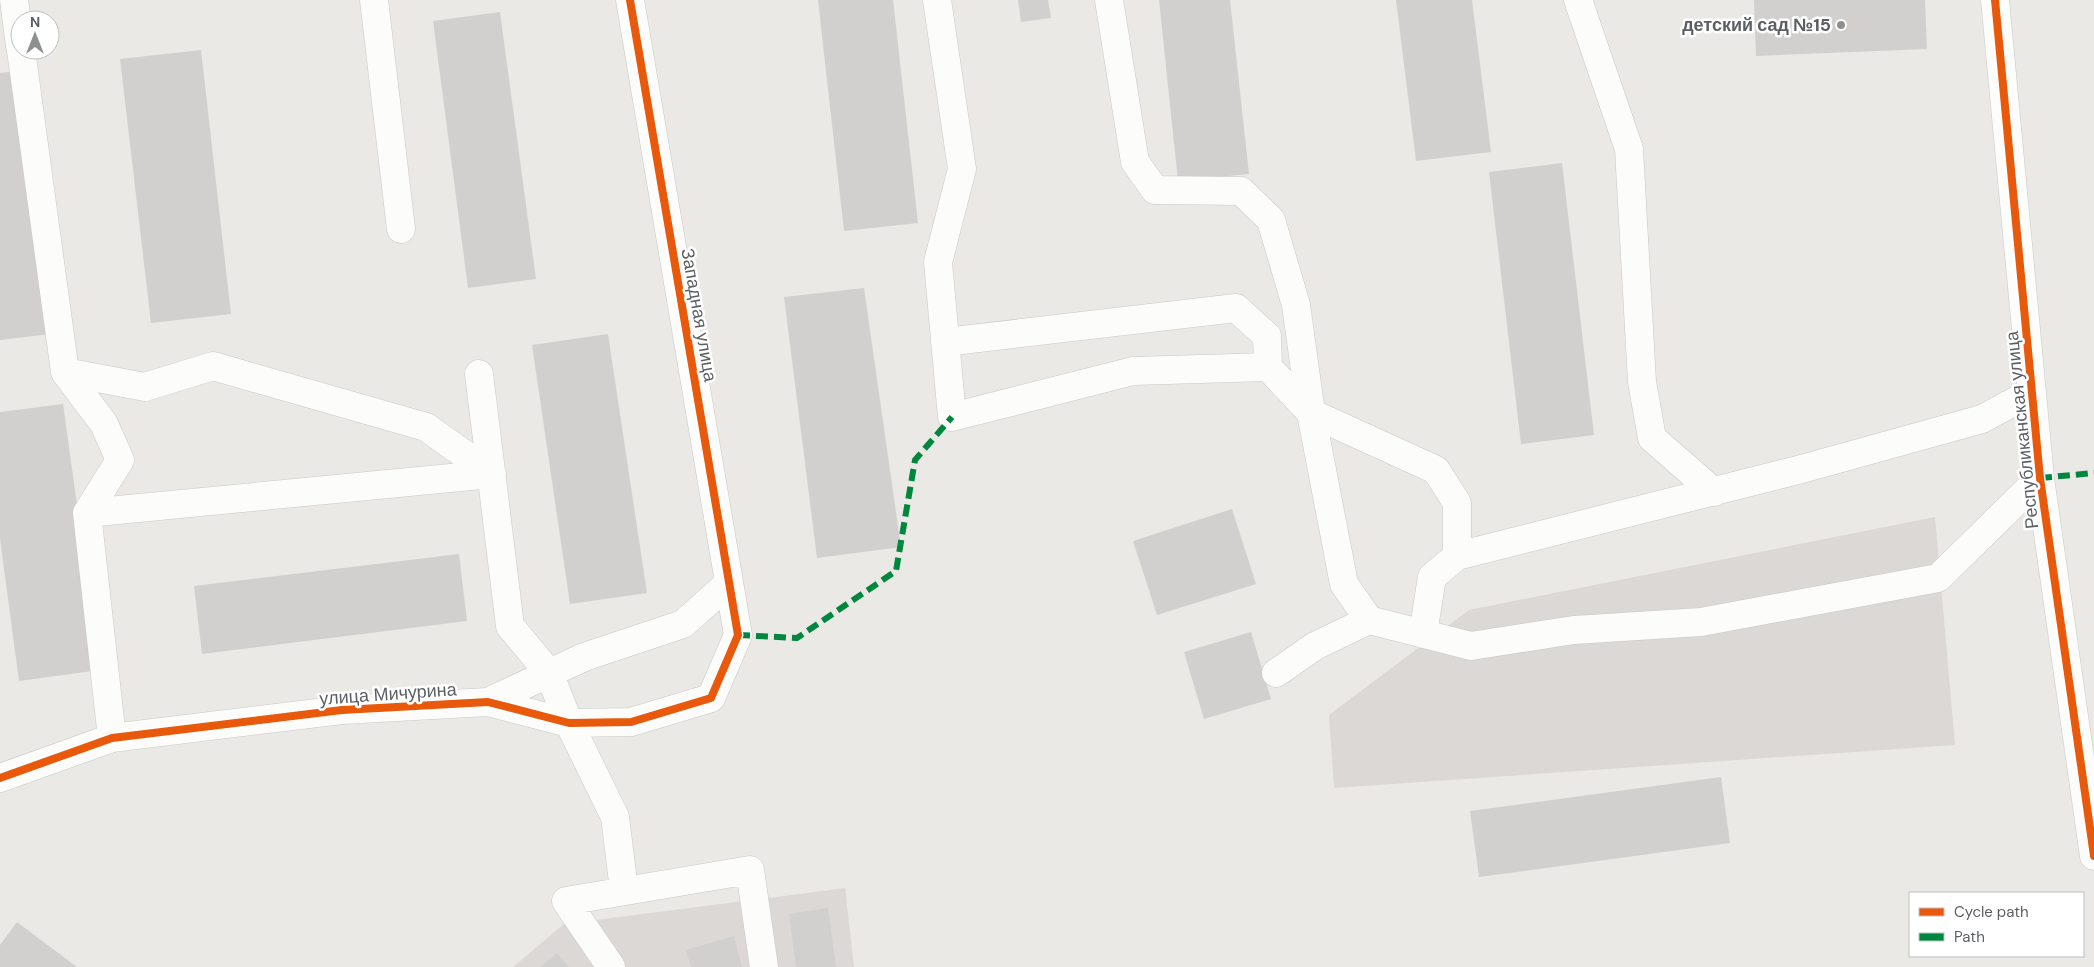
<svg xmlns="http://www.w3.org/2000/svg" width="2094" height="967" viewBox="0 0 2094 967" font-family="'DM Sans',sans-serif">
  <rect width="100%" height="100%" fill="#ebe9e5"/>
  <path fill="#dbd8d5" d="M 1935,517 L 1955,745 L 1334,788 L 1329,715 L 1469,610 Z
    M 845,888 L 854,967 L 513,967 L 564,924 Z"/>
  <path fill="#d1d0ce" d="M 818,0 L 893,0 L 918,223 L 844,231 Z
    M 1018,0 L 1048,0 L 1051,18 L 1021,22 Z
    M 1159,0 L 1230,0 L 1249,174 L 1178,181 Z
    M 1396,0 L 1472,0 L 1491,152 L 1416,161 Z
    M 1754,0 L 1925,0 L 1927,49 L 1756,56 Z
    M 500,12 L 536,279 L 468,288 L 433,21 Z
    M 201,50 L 231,314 L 151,323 L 120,59 Z
    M 20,71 L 50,334 L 0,340 L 0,73 Z
    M 1562,163 L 1594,435 L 1521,444 L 1489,172 Z
    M 864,288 L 901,547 L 817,558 L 784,297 Z
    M 608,334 L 647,593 L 570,604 L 532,345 Z
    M 63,404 L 100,670 L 19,681 L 0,539 L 0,412 Z
    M 1232,509 L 1256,584 L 1157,615 L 1133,541 Z
    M 459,554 L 467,621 L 202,654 L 194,586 Z
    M 1251,632 L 1271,699 L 1204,719 L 1184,652 Z
    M 1721,777 L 1730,843 L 1479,877 L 1470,811 Z
    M 828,908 L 836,967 L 796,967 L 789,914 Z
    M 17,922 L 77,967 L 0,967 L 0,945 Z
    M 734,936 L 742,967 L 691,967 L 686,950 Z
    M 557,953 L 569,967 L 540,967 Z"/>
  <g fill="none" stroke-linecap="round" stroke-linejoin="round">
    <g stroke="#c7c8c7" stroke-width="29">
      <path id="minor" d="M 14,0 L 20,46
        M 374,0 L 401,229
        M 937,0 L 962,169 L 938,262 L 952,417 L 1133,371 L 1268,367 L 1311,413 L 1344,584 L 1369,620 L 1471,646 L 1574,630 L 1701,622 L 1938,578 L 2040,478
        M 1109,0 L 1135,162 L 1155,190 L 1241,191 L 1271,220 L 1296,305 L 1311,413 L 1436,470 L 1457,503 L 1457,556
        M 1578,0 L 1629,149 L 1642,382 L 1652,438 L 1714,492
        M 1995,0 L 2040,478 L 2094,856
        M 21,50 L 65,372 L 104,424 L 120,460 L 87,513 L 112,738
        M 945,342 L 1236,308 L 1267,336 L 1268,367
        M 65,372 L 145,387 L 213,366 L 426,427 L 492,474
        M 479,374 L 510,626 L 549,673 L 569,723 L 615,817 L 624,890
        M 87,513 L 492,474
        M 1423,634 L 1432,577 L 1457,556 L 1798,470 L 1982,419 L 2032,392
        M 1276,673 L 1315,646 L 1369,620
        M 488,702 L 584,657 L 683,624 L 729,583
        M 0,778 L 112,738 L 342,710 L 488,702 L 569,723 L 631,722 L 711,698 L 738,635 L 630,0
        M 611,967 L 566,901 L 750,870 L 764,967"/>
    </g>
    <use href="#minor" stroke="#fcfcfb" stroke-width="28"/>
    <path stroke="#00873e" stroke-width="6" stroke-dasharray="12 6" stroke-linecap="butt" d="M 2040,478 L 2094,473
      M 738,635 L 797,638 L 896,571 L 915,460 L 952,417"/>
    <g stroke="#fff" stroke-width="11">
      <path id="cycleway" d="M 1995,0 L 2040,478 L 2094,856
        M 0,778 L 112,738 L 342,710 L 488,702 L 569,723 L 631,722 L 711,698 L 738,635 L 630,0"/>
    </g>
    <use href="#cycleway" stroke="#e8590c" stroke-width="8"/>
  </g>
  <circle fill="#8d8f90" stroke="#fff" stroke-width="2" cx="1841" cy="25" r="5"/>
  <g text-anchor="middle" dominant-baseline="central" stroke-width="5" stroke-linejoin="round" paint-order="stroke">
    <g font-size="18" font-weight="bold" fill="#5b5f63" stroke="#fff" text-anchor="end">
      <text x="1831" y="25">детский сад №15</text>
    </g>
    <g font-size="18" fill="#5b5f63" stroke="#fff">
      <text transform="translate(699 315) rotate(80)">Западная улица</text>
      <text transform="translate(2022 430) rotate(-96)">Республиканская улица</text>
      <text transform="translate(388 694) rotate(-4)">улица Мичурина</text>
    </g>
  </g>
  <rect x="1909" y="892" width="175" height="65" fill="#ffffff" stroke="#bdbfc1"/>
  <rect x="1919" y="908" width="25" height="8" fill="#e8590c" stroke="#bdbfc1"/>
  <text x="1954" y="917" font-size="15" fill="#5b5f63">Cycle path</text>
  <rect x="1919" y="933" width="25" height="8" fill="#00873e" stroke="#bdbfc1"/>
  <text x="1954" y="942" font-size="15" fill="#5b5f63">Path</text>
  <g transform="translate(35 35)"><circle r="24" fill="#ffffff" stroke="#bdbfc1"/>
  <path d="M0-4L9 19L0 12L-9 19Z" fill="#8d8f90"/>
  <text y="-8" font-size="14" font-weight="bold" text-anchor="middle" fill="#5b5f63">N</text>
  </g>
</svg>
